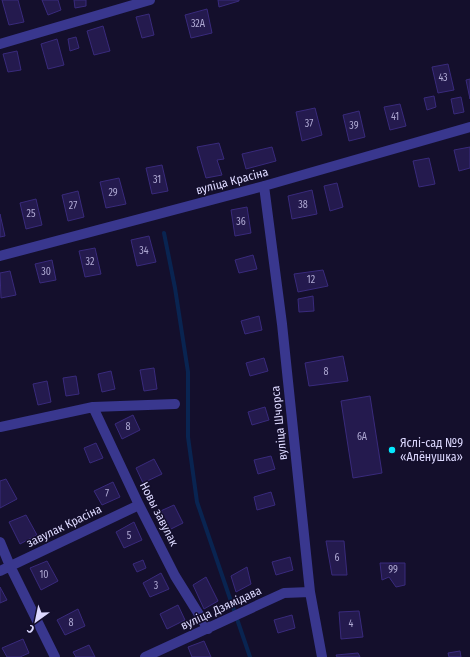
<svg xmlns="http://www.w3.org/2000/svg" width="470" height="657" viewBox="0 0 470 657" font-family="'Fira Sans Condensed',sans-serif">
  <rect width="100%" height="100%" fill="#140f2c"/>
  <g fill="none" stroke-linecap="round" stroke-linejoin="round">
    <path stroke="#092451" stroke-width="4" d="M 164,233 L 175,288 L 188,372 L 188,437 L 197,502 L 250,657"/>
  </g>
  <path fill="#241a4e" stroke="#392a7c" d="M 2,0 L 18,0 L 24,22 L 9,25 Z
    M 42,0 L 58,0 L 61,10 L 48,15 Z
    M 74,0 L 86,0 L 86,6 L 75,8 Z
    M 218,0 L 239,0 L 239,1 L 219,7 Z
    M 207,9 L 212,33 L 191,38 L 185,15 Z
    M 149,14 L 154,35 L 142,38 L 136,17 Z
    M 103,26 L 110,51 L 94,55 L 87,31 Z
    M 76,37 L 79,48 L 70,51 L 68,39 Z
    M 57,39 L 64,65 L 48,69 L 41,44 Z
    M 17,51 L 21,70 L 8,72 L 3,54 Z
    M 448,64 L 454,90 L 438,93 L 432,67 Z
    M 470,79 L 470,99 L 466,80 Z
    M 434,96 L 436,107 L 427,110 L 424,98 Z
    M 461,97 L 464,112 L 454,114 L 451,99 Z
    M 400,104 L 406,126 L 390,130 L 384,107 Z
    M 315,108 L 322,135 L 302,141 L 296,112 Z
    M 359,111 L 365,137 L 349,141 L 343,115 Z
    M 219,143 L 224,159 L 217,160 L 222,175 L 206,178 L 197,147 Z
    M 272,147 L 276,161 L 246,169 L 242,154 Z
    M 470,147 L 470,168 L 459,171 L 454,150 Z
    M 429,158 L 435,184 L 419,187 L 413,161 Z
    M 162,165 L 168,191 L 152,194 L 146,168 Z
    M 119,178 L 126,204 L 106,208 L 100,182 Z
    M 337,183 L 343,207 L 330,211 L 324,186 Z
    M 312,190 L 317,214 L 292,219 L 288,196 Z
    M 78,191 L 84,217 L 68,221 L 62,195 Z
    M 36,199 L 42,225 L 26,229 L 20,203 Z
    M 247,207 L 251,233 L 235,236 L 231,210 Z
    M 0,214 L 5,236 L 0,237 Z
    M 149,236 L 156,262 L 137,266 L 131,240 Z
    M 95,248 L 101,274 L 85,277 L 79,251 Z
    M 253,255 L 257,269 L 239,273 L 235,260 Z
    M 52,260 L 56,280 L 40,283 L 35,264 Z
    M 323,270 L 328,286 L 298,292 L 294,274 Z
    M 10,271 L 16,295 L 1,298 L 0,273 Z
    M 313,296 L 314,311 L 299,312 L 298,299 Z
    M 259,316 L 262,330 L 245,334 L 241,321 Z
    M 343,356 L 348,381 L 309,386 L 305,363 Z
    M 264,358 L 268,371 L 250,376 L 246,363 Z
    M 154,368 L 157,389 L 144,391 L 140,370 Z
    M 111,371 L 115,389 L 102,392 L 98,374 Z
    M 76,376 L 79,394 L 66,396 L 63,378 Z
    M 47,381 L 51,402 L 38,405 L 33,384 Z
    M 370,396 L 382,473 L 353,478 L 341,401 Z
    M 265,407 L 269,420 L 252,425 L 248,412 Z
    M 133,415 L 140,430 L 122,439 L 115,424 Z
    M 96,443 L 103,458 L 90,463 L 84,448 Z
    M 271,456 L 275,469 L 258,474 L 254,460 Z
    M 154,459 L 162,474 L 143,483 L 136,468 Z
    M 6,479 L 17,499 L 0,508 L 0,481 Z
    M 113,482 L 120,497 L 102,505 L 94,491 Z
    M 271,492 L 275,505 L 257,510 L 254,497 Z
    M 174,505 L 183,523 L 165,532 L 156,513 Z
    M 26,515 L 37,535 L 20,544 L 9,522 Z
    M 134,522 L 142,540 L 124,548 L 116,532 Z
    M 326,541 L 344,541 L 347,575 L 332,575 Z
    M 290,557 L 293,570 L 276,575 L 272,562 Z
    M 143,560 L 146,568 L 137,572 L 133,564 Z
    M 47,561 L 58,581 L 41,590 L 30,568 Z
    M 380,563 L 405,563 L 405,585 L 396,587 L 389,577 L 382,580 Z
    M 247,567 L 251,584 L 236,592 L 231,576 Z
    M 161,573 L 169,589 L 150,597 L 143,583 Z
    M 206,577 L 218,601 L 204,609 L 193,585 Z
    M 0,587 L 7,600 L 0,603 Z
    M 178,605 L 185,620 L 167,629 L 160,614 Z
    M 78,609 L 85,626 L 65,635 L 57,620 Z
    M 359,611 L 363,637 L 341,639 L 339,612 Z
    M 292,615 L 295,628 L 278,633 L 274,620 Z
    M 23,639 L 29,653 L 20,657 L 7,657 L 2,648 Z
    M 204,641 L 211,657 L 192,657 L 188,647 Z
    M 89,645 L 95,657 L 76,657 L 73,652 Z
    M 460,651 L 461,657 L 449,657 L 448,653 Z
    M 358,653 L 360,657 L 337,657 L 336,655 Z"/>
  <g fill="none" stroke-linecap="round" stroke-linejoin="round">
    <path stroke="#39378e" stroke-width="10" d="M 0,44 L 150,0
      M 264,186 L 282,324 L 310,592 L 322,657
      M 0,256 L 264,186 L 470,127
      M 93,407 L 139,505 L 175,576 L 208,629
      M 0,427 L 93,407 L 175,404
      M 0,542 L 10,566 L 55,657
      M 0,571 L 139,505
      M 145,657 L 284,593 L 310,592"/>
  </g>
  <circle fill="#05e9ff" stroke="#140f2c" stroke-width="1.5" cx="392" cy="450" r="4"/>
  <g text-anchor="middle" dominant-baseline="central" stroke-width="3" stroke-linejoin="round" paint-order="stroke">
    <g font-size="10" fill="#afa9d3">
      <text x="198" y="24">32А</text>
      <text x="443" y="78">43</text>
      <text x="395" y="117">41</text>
      <text x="309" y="124">37</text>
      <text x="354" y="126">39</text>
      <text x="157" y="180">31</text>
      <text x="113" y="193">29</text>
      <text x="303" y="205">38</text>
      <text x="73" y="206">27</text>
      <text x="31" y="214">25</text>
      <text x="241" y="222">36</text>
      <text x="144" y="251">34</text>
      <text x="90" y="262">32</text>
      <text x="46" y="272">30</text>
      <text x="311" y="280">12</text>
      <text x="326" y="372">8</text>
      <text x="128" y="427">8</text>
      <text x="362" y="437">6А</text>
      <text x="107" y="494">7</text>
      <text x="129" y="536">5</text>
      <text x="337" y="558">6</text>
      <text x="393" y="570">99</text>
      <text x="44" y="575">10</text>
      <text x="156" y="586">3</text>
      <text x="71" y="623">8</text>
      <text x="351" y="624">4</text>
    </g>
    <g font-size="12" fill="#ddd9ff" stroke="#140f2c">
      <text transform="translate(232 181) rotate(-15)">вуліца Красіна</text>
      <text transform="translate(279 423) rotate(-96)">вуліца Шчорса</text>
      <text transform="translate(159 514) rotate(63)">Новы завулак</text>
      <text transform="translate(64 526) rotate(-26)">завулак Красіна</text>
      <text transform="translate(221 608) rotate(-25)">вуліца Дзямідава</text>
    </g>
    <g font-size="12" fill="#ddd9ff" stroke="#140f2c" text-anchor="start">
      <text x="400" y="443">Яслі-сад №9<tspan x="400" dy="14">«Алёнушка»</tspan></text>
    </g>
  </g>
  <g transform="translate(36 621) rotate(213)" stroke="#140f2c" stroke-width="3" paint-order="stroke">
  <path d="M0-3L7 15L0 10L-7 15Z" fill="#ddd9ff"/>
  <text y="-6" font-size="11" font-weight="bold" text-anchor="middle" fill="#ddd9ff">С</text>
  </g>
</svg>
